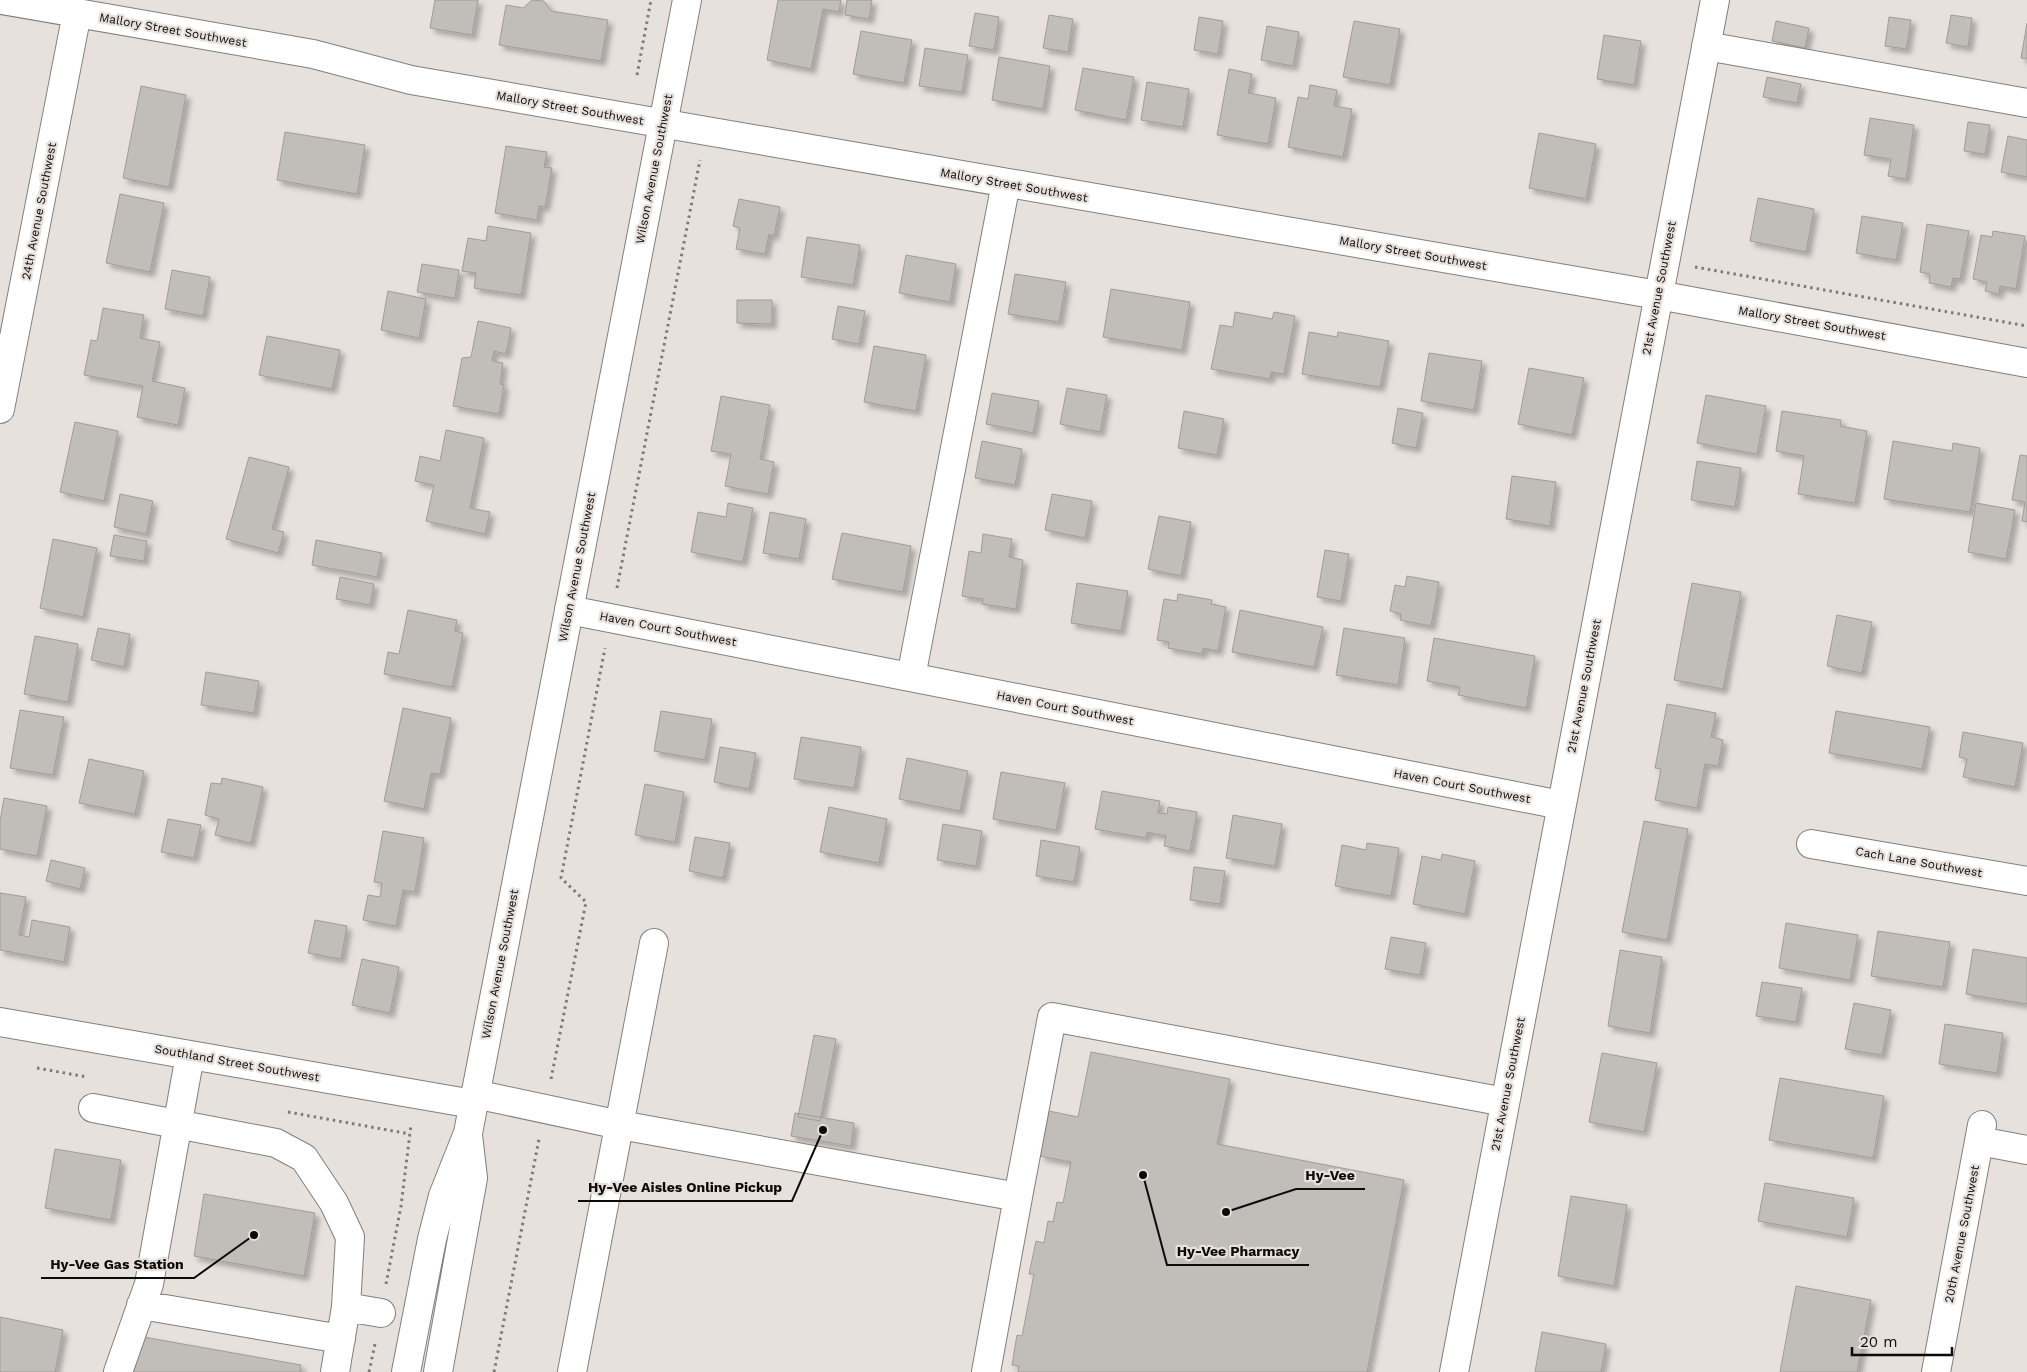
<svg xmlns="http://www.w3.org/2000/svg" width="2027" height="1372" viewBox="0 0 2027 1372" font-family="'Work Sans',sans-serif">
  <defs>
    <filter id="shadow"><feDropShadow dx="4.5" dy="4.5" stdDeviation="2.5" flood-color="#0004"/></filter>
  </defs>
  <rect width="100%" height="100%" fill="#e6e1dd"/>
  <path fill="#c1bdb9" stroke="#a09c98" filter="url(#shadow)" d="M 435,0 L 478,0 L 472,35 L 430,28 Z
    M 532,0 L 544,1 L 551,11 L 608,20 L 601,61 L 499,45 L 506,5 L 523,8 Z
    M 778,0 L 841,0 L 839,12 L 823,9 L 811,69 L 767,60 Z
    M 847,0 L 872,0 L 869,19 L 845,15 Z
    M 975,13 L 999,17 L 994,50 L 969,46 Z
    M 1049,15 L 1073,19 L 1068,52 L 1043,48 Z
    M 1951,15 L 1972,18 L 1968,47 L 1946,43 Z
    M 1199,17 L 1223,21 L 1218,54 L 1194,50 Z
    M 1889,17 L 1911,20 L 1906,49 L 1885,46 Z
    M 1354,21 L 1400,29 L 1390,85 L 1343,77 Z
    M 1776,21 L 1809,28 L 1805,48 L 1772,41 Z
    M 2027,23 L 2027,59 L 2021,58 Z
    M 1267,26 L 1299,32 L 1293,66 L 1261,60 Z
    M 861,31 L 912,40 L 904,83 L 853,74 Z
    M 1604,35 L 1641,41 L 1634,85 L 1597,79 Z
    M 925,48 L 968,55 L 962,92 L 919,86 Z
    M 999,57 L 1050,66 L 1043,109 L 992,100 Z
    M 1083,68 L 1134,77 L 1126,120 L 1075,110 Z
    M 1229,69 L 1252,74 L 1248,93 L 1276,98 L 1268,144 L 1217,135 Z
    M 1767,77 L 1801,84 L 1797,103 L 1763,97 Z
    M 1147,82 L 1189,89 L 1183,127 L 1141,120 Z
    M 1310,85 L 1337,90 L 1334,106 L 1352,109 L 1343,157 L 1288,147 L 1298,97 L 1308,99 Z
    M 141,86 L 186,95 L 169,187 L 123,178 Z
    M 1870,118 L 1914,125 L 1906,179 L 1888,176 L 1891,159 L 1864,155 Z
    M 1968,122 L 1990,125 L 1985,154 L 1964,151 Z
    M 285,132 L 365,145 L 357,194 L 277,180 Z
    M 1539,133 L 1596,144 L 1586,199 L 1529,188 Z
    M 2008,136 L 2027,140 L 2027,177 L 2001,172 Z
    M 506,146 L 547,152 L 544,167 L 552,168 L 545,207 L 539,206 L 537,220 L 495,213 Z
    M 120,194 L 164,203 L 150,272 L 106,263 Z
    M 1758,198 L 1814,209 L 1806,252 L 1750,241 Z
    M 739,199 L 780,207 L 774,236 L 769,234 L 765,254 L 736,249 L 740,228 L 733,226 Z
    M 1862,216 L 1903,223 L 1896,260 L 1856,253 Z
    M 1927,224 L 1969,231 L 1960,279 L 1953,278 L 1951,287 L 1929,283 L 1930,274 L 1920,272 Z
    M 488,226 L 531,233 L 521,295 L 474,288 L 476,273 L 462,271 L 468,238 L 486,241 Z
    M 1993,231 L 2025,236 L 2016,289 L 2000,286 L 1999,294 L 1985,291 L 1987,282 L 1973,279 L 1981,235 L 1992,237 Z
    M 807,237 L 860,245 L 853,285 L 801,277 Z
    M 906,255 L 956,264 L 950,302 L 899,293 Z
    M 422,264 L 459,270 L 455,298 L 417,292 Z
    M 172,270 L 210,277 L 203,316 L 165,309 Z
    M 1015,274 L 1066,282 L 1059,322 L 1008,314 Z
    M 1111,289 L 1190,302 L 1182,350 L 1103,337 Z
    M 388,291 L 426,299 L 419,338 L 381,330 Z
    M 737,300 L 772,300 L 772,324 L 737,323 Z
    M 838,306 L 865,311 L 859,344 L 832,339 Z
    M 103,308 L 144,315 L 140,338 L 160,342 L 152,381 L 185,388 L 178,425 L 137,417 L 143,386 L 84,375 L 91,340 L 97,341 Z
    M 1235,312 L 1272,319 L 1274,312 L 1295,316 L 1284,374 L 1271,372 L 1270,379 L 1211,369 L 1220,325 L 1233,327 Z
    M 478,321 L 511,328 L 506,354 L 494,351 L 492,361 L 503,363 L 500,384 L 504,385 L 499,414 L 453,406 L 462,358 L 471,357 Z
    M 1309,332 L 1337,337 L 1338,332 L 1389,341 L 1380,387 L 1302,374 Z
    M 267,336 L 340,350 L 332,389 L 259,375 Z
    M 874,346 L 926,355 L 916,411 L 864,402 Z
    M 1429,353 L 1482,361 L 1474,410 L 1421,401 Z
    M 1529,368 L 1584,378 L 1572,435 L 1518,424 Z
    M 1067,388 L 1107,395 L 1100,432 L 1060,424 Z
    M 992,393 L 1039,401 L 1033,433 L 986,424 Z
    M 1706,395 L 1766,406 L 1757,454 L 1697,443 Z
    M 721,396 L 770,405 L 760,459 L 774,462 L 768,494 L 725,486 L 731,454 L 711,451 Z
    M 1398,408 L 1423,413 L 1416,448 L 1392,443 Z
    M 1184,411 L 1224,419 L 1217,455 L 1178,448 Z
    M 1782,411 L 1841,420 L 1840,426 L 1867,431 L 1855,503 L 1798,494 L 1804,456 L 1776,451 Z
    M 75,422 L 118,431 L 104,501 L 60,492 Z
    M 446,430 L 484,438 L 470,508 L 490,512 L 485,534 L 426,521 L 434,485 L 415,481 L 420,456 L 440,461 Z
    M 982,441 L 1022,449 L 1015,485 L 975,478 Z
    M 1893,441 L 1952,451 L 1953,443 L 1980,448 L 1970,512 L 1884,499 Z
    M 2020,455 L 2027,456 L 2027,522 L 2022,521 L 2025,502 L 2012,500 Z
    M 249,457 L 289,467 L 272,529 L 284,532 L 278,553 L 226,539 Z
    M 1697,461 L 1741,468 L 1735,507 L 1691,500 Z
    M 1512,476 L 1556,482 L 1550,526 L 1506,519 Z
    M 120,494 L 153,501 L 146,534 L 114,527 Z
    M 1052,494 L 1092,501 L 1085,538 L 1045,530 Z
    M 728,503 L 753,508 L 743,562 L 691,552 L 698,512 L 726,517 Z
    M 1976,503 L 2015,510 L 2006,559 L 1968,552 Z
    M 770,512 L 806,519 L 799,559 L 763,553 Z
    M 1159,516 L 1191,522 L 1181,576 L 1148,569 Z
    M 842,533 L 911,546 L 903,592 L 832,579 Z
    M 983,534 L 1012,539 L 1009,557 L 1023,560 L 1016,609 L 982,604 L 983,599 L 962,596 L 969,551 L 981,553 Z
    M 114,535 L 147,541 L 144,561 L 110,556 Z
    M 53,539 L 97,548 L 83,617 L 40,608 Z
    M 316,540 L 382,553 L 377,577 L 312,565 Z
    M 1325,550 L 1349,554 L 1341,601 L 1317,597 Z
    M 1407,576 L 1439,582 L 1431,626 L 1400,620 L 1401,614 L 1390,611 L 1395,585 L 1405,587 Z
    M 340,577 L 374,584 L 370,605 L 336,599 Z
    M 1077,583 L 1128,591 L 1121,631 L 1071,623 Z
    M 1692,583 L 1741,592 L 1723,689 L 1674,680 Z
    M 1178,594 L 1212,600 L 1211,604 L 1226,607 L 1218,651 L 1203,648 L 1202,654 L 1168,648 L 1169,642 L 1157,640 L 1164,599 L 1177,601 Z
    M 408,610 L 457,620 L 455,631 L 463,633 L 452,687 L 384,674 L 388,652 L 399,654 Z
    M 1240,610 L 1323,627 L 1314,667 L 1232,652 Z
    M 1837,615 L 1872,622 L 1862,673 L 1827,666 Z
    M 98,628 L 130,634 L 124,667 L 91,660 Z
    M 1344,628 L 1405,638 L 1398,685 L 1336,675 Z
    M 35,636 L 78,644 L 68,702 L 24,694 Z
    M 1434,638 L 1535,656 L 1526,708 L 1458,695 L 1460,687 L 1427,681 Z
    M 206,672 L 259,681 L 254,713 L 201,705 Z
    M 1667,704 L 1716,713 L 1711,737 L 1723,740 L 1718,766 L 1705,764 L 1697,808 L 1655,800 L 1661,769 L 1655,768 Z
    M 403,708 L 451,718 L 440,774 L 431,773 L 424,809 L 384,801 Z
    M 20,710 L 64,717 L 53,775 L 10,768 Z
    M 661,711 L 712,719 L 705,760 L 654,751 Z
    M 1836,711 L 1930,727 L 1922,769 L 1829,753 Z
    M 1963,732 L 2023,743 L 2015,787 L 1963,777 L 1967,759 L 1959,757 Z
    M 801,737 L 861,747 L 854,788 L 794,779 Z
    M 720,747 L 756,753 L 749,789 L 714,782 Z
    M 907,758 L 968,771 L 960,811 L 899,799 Z
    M 89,759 L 144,771 L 135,814 L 79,803 Z
    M 1001,772 L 1065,783 L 1056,830 L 993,819 Z
    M 222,778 L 263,787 L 251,843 L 215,835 L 219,819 L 205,815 L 211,783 L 221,784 Z
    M 645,784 L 684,792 L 675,842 L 635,835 Z
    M 1102,791 L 1160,801 L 1158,813 L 1167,814 L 1168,807 L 1197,812 L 1190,851 L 1164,846 L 1166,836 L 1147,832 L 1146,838 L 1095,829 Z
    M 4,798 L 47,806 L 37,856 L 0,849 L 0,821 Z
    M 829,807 L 887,819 L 879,863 L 820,852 Z
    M 1233,815 L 1282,824 L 1275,866 L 1226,858 Z
    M 168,819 L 201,825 L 194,858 L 161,852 Z
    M 1644,821 L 1688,829 L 1667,940 L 1622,932 Z
    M 943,824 L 982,831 L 976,866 L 937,860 Z
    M 383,831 L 424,838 L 415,892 L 403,890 L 396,926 L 363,920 L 368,895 L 380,897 L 382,883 L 374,882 Z
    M 695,837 L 730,843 L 723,878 L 689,871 Z
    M 1041,840 L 1080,847 L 1074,882 L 1036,876 Z
    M 1367,843 L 1399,848 L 1391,896 L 1335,886 L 1342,845 L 1366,850 Z
    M 1442,854 L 1475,861 L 1465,914 L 1413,904 L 1422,856 L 1441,860 Z
    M 51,860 L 85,868 L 80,889 L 46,881 Z
    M 1194,867 L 1225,871 L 1220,904 L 1190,900 Z
    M 0,893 L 26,897 L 19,935 L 29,937 L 32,920 L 70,927 L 64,962 L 0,950 Z
    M 315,920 L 347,926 L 341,959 L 308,953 Z
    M 1786,923 L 1858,935 L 1850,980 L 1779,968 Z
    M 1878,931 L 1950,942 L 1943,987 L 1871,976 Z
    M 1391,937 L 1426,943 L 1420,975 L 1385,969 Z
    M 1973,949 L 2027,958 L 2027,1004 L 1966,994 Z
    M 1620,950 L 1662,957 L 1650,1033 L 1608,1026 Z
    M 362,959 L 399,967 L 390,1013 L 352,1005 Z
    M 1762,982 L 1802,988 L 1796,1022 L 1756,1016 Z
    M 1854,1003 L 1891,1010 L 1882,1055 L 1845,1049 Z
    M 1945,1024 L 2003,1033 L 1997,1073 L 1939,1064 Z
    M 814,1035 L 836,1039 L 820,1121 L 798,1117 Z
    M 1091,1052 L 1230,1079 L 1217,1144 L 1404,1180 L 1367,1372 L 1018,1372 L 1019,1366 L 1012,1365 L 1017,1335 L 1022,1336 L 1034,1274 L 1029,1274 L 1036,1241 L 1044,1243 L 1048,1221 L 1053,1222 L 1057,1202 L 1063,1203 L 1071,1162 L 1040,1156 L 1049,1111 L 1078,1117 Z
    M 1602,1053 L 1657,1063 L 1644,1132 L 1589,1122 Z
    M 1780,1078 L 1884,1096 L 1873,1158 L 1769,1140 Z
    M 795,1113 L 854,1123 L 851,1146 L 791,1136 Z
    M 55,1149 L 121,1160 L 111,1220 L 45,1208 Z
    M 1765,1183 L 1854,1198 L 1847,1237 L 1758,1221 Z
    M 204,1194 L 315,1213 L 304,1276 L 194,1256 Z
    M 1571,1196 L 1627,1205 L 1614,1286 L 1558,1276 Z
    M 1796,1286 L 1871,1300 L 1857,1372 L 1780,1372 Z
    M 0,1317 L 63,1330 L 55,1372 L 0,1372 Z
    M 1542,1332 L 1606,1344 L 1601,1372 L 1535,1372 Z
    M 138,1336 L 301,1365 L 300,1372 L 131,1372 Z"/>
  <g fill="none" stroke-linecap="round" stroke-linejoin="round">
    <g stroke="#837f7c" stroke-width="30">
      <path id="minor" d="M 2,0 L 313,54 L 411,80 L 1658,295 L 2027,363
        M 1706,46 L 2027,103
        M 0,409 L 77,13
        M 569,610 L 1561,805
        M 911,677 L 1006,183
        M 1811,844 L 2027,881
        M 0,1022 L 473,1104
        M 475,1094 L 620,1125 L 1018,1197 L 986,1372
        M 93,1108 L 276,1143 L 304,1158 L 334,1203 L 350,1237 L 346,1307
        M 1979,1141 L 2027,1150
        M 1018,1197 L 1052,1017 L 1505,1102
        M 141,1305 L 341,1339
        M 118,1372 L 149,1284 L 190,1055
        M 335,1372 L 346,1307 L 381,1313
        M 572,1372 L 654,943
        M 1454,1372 L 1715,0
        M 1936,1372 L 1982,1125"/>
    </g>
    <g stroke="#837f7c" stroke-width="30">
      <path id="major" d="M 406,1372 L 432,1239 L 443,1196 L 468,1133 L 687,0
        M 438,1372 L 473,1178 L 468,1135"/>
    </g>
    <path stroke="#7e7a78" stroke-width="3" stroke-dasharray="2.5 4" stroke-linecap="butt" d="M 637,75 L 651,0
      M 1695,267 L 2027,326
      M 617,588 L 700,160
      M 37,1068 L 87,1077
      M 551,1079 L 586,902 L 561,878 L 605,648
      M 288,1112 L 410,1134
      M 386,1284 L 401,1206 L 411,1125
      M 369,1372 L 375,1344
      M 494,1372 L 539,1139"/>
    <use href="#minor" stroke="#fff" stroke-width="28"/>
    <use href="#major" stroke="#fff" stroke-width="28"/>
  </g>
  <g text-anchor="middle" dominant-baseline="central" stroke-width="4.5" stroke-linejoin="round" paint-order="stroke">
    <g font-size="12" fill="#0d0b0a" stroke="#e6e1dd">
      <text transform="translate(173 30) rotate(10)">Mallory Street Southwest</text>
      <text transform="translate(570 108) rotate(10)">Mallory Street Southwest</text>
      <text transform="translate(654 169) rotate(-79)">Wilson Avenue Southwest</text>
      <text transform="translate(1014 185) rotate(10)">Mallory Street Southwest</text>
      <text transform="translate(39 211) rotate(-79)">24th Avenue Southwest</text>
      <text transform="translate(1413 253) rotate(10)">Mallory Street Southwest</text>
      <text transform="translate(1659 288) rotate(-79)">21st Avenue Southwest</text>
      <text transform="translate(1812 323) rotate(10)">Mallory Street Southwest</text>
      <text transform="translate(577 567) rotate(-79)">Wilson Avenue Southwest</text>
      <text transform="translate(668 629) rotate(11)">Haven Court Southwest</text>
      <text transform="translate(1584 686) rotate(-79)">21st Avenue Southwest</text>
      <text transform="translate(1065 708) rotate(11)">Haven Court Southwest</text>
      <text transform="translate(1462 786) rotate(11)">Haven Court Southwest</text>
      <text transform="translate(1919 862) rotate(10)">Cach Lane Southwest</text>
      <text transform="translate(500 964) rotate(-79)">Wilson Avenue Southwest</text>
      <text transform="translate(237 1063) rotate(10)">Southland Street Southwest</text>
      <text transform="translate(1508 1084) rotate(-79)">21st Avenue Southwest</text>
      <text transform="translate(1962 1234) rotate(-79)">20th Avenue Southwest</text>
    </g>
  </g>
  <path fill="none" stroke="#0d0b0a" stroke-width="2" d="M1226 1212L1296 1189H1365M823 1130L792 1201H578M1143 1175L1167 1265H1309M254 1235L194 1278H41"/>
  <g fill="#0d0b0a" stroke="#e6e1dd" stroke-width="2">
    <circle cx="1226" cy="1212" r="5"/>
    <circle cx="823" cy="1130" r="5"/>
    <circle cx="1143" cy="1175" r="5"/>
    <circle cx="254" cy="1235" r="5"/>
  </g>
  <g font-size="14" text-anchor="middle" font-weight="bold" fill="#0d0b0a" stroke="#e6e1dd" stroke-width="4.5" stroke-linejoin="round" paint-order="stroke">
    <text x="1330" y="1180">Hy-Vee</text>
    <text x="685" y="1192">Hy-Vee Aisles Online Pickup</text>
    <text x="1238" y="1256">Hy-Vee Pharmacy</text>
    <text x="117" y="1269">Hy-Vee Gas Station</text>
  </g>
  <path d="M1852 1347v8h100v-8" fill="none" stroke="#0d0b0a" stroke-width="2.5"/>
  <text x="1860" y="1347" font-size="15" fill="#0d0b0a" stroke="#e6e1dd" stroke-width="4" paint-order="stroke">20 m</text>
</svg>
